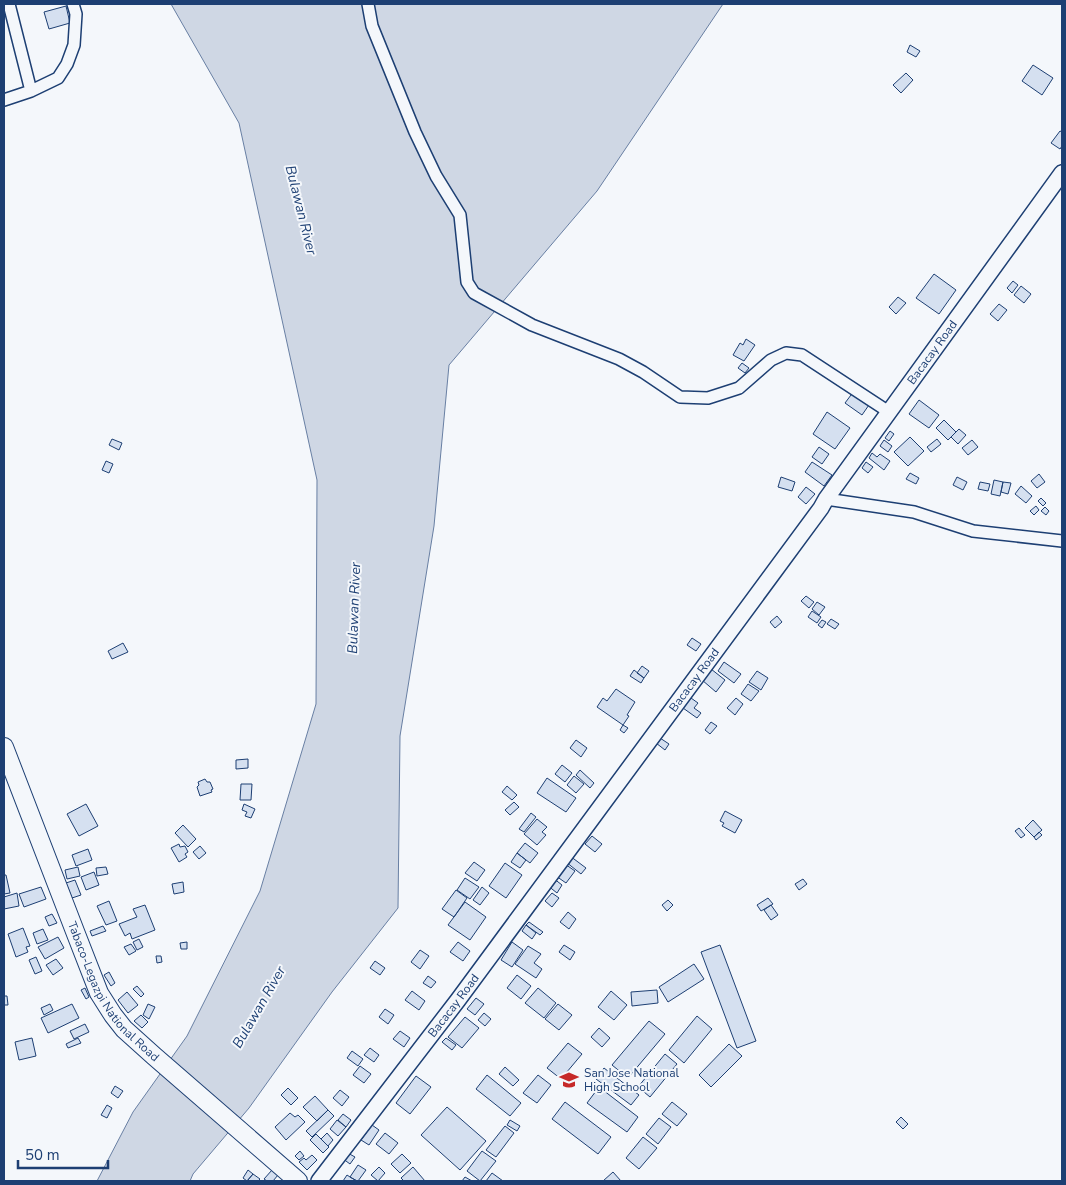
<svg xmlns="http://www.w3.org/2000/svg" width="1066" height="1185" viewBox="0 0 1066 1185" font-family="'Nunito Sans',sans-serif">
  <rect width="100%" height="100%" fill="#f4f7fb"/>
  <path fill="#cfd7e4" stroke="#687fa3" d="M 171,4 L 723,4 L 597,191 L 449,365 L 434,526 L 400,736 L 398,908 L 332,992 L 249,1108 L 193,1174 L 190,1181 L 97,1181 L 133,1112 L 187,1036 L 260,891 L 316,704 L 317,480 L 239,123 Z"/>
  <path fill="#d5e0f0" stroke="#1d3f73" d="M 66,6 L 70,23 L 49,29 L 44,12 Z
    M 910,45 L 920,51 L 916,57 L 907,52 Z
    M 1033,65 L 1053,78 L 1042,95 L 1022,81 Z
    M 906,73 L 913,80 L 901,93 L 893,85 Z
    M 1060,131 L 1062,132 L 1062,146 L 1060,149 L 1051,143 Z
    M 934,274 L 956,290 L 939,314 L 916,298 Z
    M 1013,281 L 1018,285 L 1012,293 L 1007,288 Z
    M 1021,286 L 1031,294 L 1024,303 L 1014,295 Z
    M 898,297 L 906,303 L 896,314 L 889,307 Z
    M 999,304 L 1007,310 L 998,321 L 990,314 Z
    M 746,339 L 755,345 L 744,361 L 733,355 L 740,343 L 743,345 Z
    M 742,363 L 749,368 L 745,373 L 738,368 Z
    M 854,391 L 871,402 L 862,415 L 845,403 Z
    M 919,400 L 939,415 L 929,428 L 909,414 Z
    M 827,412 L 850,428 L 835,449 L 813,434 Z
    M 944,420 L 956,432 L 948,440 L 936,428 Z
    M 959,429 L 966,435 L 958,444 L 951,437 Z
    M 890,431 L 894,434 L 889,441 L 885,438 Z
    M 910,437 L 924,451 L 908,466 L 894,452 Z
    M 112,439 L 122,443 L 119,450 L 109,445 Z
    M 937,439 L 941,444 L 931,452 L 927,447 Z
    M 884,440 L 892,446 L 888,452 L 880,446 Z
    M 972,440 L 978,447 L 968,455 L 962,448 Z
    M 819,447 L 829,454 L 822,464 L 812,457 Z
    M 872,453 L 877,457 L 880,454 L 890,461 L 884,470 L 869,458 Z
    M 106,461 L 113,464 L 109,473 L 102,470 Z
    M 812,462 L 832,475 L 824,486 L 805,472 Z
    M 866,462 L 873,467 L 868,473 L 862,468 Z
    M 910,473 L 919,478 L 916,484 L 906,479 Z
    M 1039,474 L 1045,482 L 1037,488 L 1031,481 Z
    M 781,477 L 795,482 L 792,491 L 778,487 Z
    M 957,477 L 967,482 L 963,490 L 953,485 Z
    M 994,480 L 1003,482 L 1000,496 L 991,494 Z
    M 980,482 L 990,484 L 988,491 L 978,489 Z
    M 1003,482 L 1011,483 L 1008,494 L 1001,492 Z
    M 1021,486 L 1032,496 L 1026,503 L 1015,494 Z
    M 806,487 L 815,494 L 806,504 L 798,497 Z
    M 1041,498 L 1046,503 L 1043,506 L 1038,501 Z
    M 1036,506 L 1039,510 L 1034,515 L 1030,511 Z
    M 1045,507 L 1049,511 L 1046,515 L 1041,511 Z
    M 806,596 L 814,602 L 809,608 L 801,601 Z
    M 817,602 L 825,607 L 819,615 L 812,609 Z
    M 812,611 L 821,617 L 817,623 L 808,617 Z
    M 777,616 L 782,622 L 775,628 L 770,622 Z
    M 831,619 L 839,624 L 835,629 L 827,624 Z
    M 822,620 L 826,622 L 822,628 L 818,625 Z
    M 692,638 L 701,644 L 696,651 L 687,645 Z
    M 123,643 L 128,652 L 112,659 L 108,651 Z
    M 724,662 L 741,674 L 734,683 L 718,671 Z
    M 642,666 L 649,671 L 644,678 L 637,673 Z
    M 711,669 L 725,680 L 716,692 L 702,680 Z
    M 634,670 L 644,678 L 641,683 L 630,676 Z
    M 757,671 L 768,678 L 761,690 L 749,682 Z
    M 748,684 L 759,691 L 751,701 L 741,694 Z
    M 616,689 L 635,702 L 627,715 L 629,716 L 623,725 L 597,707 L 603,698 L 607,701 Z
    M 691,698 L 698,703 L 694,708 L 701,713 L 697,718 L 683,708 Z
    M 736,698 L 743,704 L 735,715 L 727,708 Z
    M 711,722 L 717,726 L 710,734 L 705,730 Z
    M 623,725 L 628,728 L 624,733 L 620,730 Z
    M 660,738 L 669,744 L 665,750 L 656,743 Z
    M 576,740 L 587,748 L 581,757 L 570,748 Z
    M 248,759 L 248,768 L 236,769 L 236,760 Z
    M 562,765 L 572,773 L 565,782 L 555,774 Z
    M 580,770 L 594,783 L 590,788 L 576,775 Z
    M 574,776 L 584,784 L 576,793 L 567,785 Z
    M 547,778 L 576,798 L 566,812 L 537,793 Z
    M 205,779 L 207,782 L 210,782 L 213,789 L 211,790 L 212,792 L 200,796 L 197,787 L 199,785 L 198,782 Z
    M 241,784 L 252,784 L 251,800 L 240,800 Z
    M 507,786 L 517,795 L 512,800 L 502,792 Z
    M 514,802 L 519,807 L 510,815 L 505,810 Z
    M 86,804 L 98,826 L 79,836 L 67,814 Z
    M 244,804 L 255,809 L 251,818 L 245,816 L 247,812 L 242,810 Z
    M 725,811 L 742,820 L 735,833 L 722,826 L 724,823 L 720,821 Z
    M 531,813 L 536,817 L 524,832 L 519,829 Z
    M 537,819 L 547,827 L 542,832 L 546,835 L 537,845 L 524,834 Z
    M 1033,820 L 1042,830 L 1034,837 L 1025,828 Z
    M 183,825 L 196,839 L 188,847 L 175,833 Z
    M 1019,828 L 1025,835 L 1021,838 L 1015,831 Z
    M 1039,832 L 1042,835 L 1036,840 L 1034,837 Z
    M 592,836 L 602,844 L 595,852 L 585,844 Z
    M 525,843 L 538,853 L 530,863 L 517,853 Z
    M 179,844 L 180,847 L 185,846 L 188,852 L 185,854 L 187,857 L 179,862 L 171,848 Z
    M 200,846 L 206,853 L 199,859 L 193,852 Z
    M 88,849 L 92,860 L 76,866 L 72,855 Z
    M 517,853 L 526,860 L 520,868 L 511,862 Z
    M 570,856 L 586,868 L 581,874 L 566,862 Z
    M 474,862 L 485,870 L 477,881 L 465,873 Z
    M 505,863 L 522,875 L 506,898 L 489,886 Z
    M 565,864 L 575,871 L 566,883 L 556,876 Z
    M 78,867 L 80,876 L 67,879 L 65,870 Z
    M 106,867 L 108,874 L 97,876 L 96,868 Z
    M 94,872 L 99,885 L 86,890 L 81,877 Z
    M 4,875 L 6,875 L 10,893 L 4,894 Z
    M 465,878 L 479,887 L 470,899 L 457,890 Z
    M 553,878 L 562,885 L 557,893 L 547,885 Z
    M 803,879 L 807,884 L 799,890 L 795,884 Z
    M 75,880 L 81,895 L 72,898 L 66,883 Z
    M 183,882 L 184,892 L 174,894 L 172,884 Z
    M 41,887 L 46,899 L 24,907 L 19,894 Z
    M 482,887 L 489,893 L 480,905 L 473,900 Z
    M 456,890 L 467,898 L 454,917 L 442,909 Z
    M 17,893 L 19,906 L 4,909 L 4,897 Z
    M 552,893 L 559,898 L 552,907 L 545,901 Z
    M 768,898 L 773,904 L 761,911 L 757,905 Z
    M 668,900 L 673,905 L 667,911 L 662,905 Z
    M 109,901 L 117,921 L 106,925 L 97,906 Z
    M 465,902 L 486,917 L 470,940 L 448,925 Z
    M 145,905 L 155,930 L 132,939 L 130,933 L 125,936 L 119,924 L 137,917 L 133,909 Z
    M 771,905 L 778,915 L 771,920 L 764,910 Z
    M 568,912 L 576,919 L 569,929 L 560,922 Z
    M 52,914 L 57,923 L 49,926 L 45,917 Z
    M 529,922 L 543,932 L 540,935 L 526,925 Z
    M 526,925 L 536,933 L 532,939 L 522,931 Z
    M 103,926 L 106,931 L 92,936 L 90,931 Z
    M 23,928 L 30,946 L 26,947 L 28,952 L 16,957 L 8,934 Z
    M 43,929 L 48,940 L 37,944 L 33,933 Z
    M 58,937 L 64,948 L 45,959 L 38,947 Z
    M 139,939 L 143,947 L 137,950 L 133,942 Z
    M 187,942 L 187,949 L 181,949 L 180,943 Z
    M 458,942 L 470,951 L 463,961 L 450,952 Z
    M 512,942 L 523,950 L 512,967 L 501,960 Z
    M 131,944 L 136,951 L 129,955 L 124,947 Z
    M 564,945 L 575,952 L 570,960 L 559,952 Z
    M 720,945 L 756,1041 L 737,1048 L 701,952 Z
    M 528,946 L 541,954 L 534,963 L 542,969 L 536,978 L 515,964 Z
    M 420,950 L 429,956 L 420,969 L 411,962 Z
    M 156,956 L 161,956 L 162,962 L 157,963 Z
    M 36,957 L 42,971 L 35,974 L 29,960 Z
    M 56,959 L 63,968 L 53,975 L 46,965 Z
    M 375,961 L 385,968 L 380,975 L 370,968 Z
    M 694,964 L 704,979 L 668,1002 L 659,987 Z
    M 109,972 L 115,983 L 111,986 L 104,975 Z
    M 517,975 L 531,986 L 521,999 L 507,988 Z
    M 428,976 L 436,982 L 431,988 L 423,983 Z
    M 137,986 L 144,994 L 141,997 L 133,989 Z
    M 85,988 L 89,997 L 86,999 L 81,990 Z
    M 538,988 L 556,1003 L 544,1018 L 525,1003 Z
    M 657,990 L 658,1003 L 632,1006 L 631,992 Z
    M 412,991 L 425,1001 L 419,1010 L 405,1000 Z
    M 611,991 L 627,1005 L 614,1020 L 598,1007 Z
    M 127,992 L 138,1005 L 128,1013 L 118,1000 Z
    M 4,996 L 7,996 L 8,1005 L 4,1005 Z
    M 476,998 L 484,1004 L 475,1015 L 467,1009 Z
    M 50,1004 L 53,1010 L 44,1015 L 41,1008 Z
    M 72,1004 L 79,1018 L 48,1033 L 41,1018 Z
    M 148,1004 L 155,1007 L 149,1019 L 143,1015 Z
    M 558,1004 L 572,1015 L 559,1030 L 545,1019 Z
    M 385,1009 L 394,1015 L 388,1024 L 379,1017 Z
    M 484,1013 L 491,1019 L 485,1026 L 478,1020 Z
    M 141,1015 L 148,1022 L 142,1028 L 134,1021 Z
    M 697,1016 L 712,1029 L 684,1063 L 669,1050 Z
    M 465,1017 L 479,1028 L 462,1048 L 448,1037 Z
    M 649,1021 L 665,1034 L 628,1078 L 612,1065 Z
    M 85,1024 L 89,1032 L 74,1039 L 70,1031 Z
    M 599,1028 L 610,1038 L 602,1047 L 591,1037 Z
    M 400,1031 L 410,1038 L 404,1047 L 393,1039 Z
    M 32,1038 L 36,1056 L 19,1060 L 15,1042 Z
    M 78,1038 L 81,1043 L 68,1048 L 66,1044 Z
    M 446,1038 L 456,1045 L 452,1050 L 442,1042 Z
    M 568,1043 L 582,1054 L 561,1079 L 547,1068 Z
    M 729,1044 L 742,1056 L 711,1087 L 699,1075 Z
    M 370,1048 L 379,1055 L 374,1062 L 364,1055 Z
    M 352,1051 L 363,1059 L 358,1066 L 347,1058 Z
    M 665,1054 L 677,1064 L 650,1097 L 638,1087 Z
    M 360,1066 L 371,1074 L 364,1083 L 353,1075 Z
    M 505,1067 L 519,1080 L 513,1086 L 499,1074 Z
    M 604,1068 L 639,1095 L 631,1105 L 596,1079 Z
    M 487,1075 L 521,1103 L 510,1116 L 476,1089 Z
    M 538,1075 L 551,1085 L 537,1103 L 523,1093 Z
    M 416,1076 L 431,1087 L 410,1114 L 396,1103 Z
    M 115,1086 L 123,1091 L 118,1098 L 111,1093 Z
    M 599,1087 L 638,1117 L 627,1132 L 587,1103 Z
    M 288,1088 L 298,1098 L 291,1105 L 281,1095 Z
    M 340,1090 L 349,1097 L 342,1106 L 333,1098 Z
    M 315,1096 L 328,1110 L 317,1121 L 303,1107 Z
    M 565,1102 L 611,1137 L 598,1154 L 552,1119 Z
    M 672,1102 L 687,1114 L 677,1126 L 662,1114 Z
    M 107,1105 L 112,1108 L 107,1118 L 101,1115 Z
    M 447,1107 L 486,1141 L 460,1170 L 421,1135 Z
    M 328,1110 L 334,1116 L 312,1137 L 306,1131 Z
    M 290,1113 L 295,1117 L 298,1115 L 305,1122 L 286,1140 L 275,1127 Z
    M 343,1114 L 351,1120 L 346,1127 L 338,1120 Z
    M 901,1117 L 908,1124 L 903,1129 L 896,1122 Z
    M 659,1118 L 671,1127 L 658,1144 L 646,1134 Z
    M 337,1120 L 346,1127 L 338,1136 L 330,1129 Z
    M 510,1120 L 520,1126 L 517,1131 L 507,1125 Z
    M 372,1125 L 379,1130 L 369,1145 L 361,1140 Z
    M 505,1126 L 514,1133 L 496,1157 L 486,1150 Z
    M 327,1133 L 333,1140 L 328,1146 L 321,1139 Z
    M 385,1133 L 398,1143 L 389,1154 L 376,1144 Z
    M 316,1134 L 329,1147 L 323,1153 L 310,1140 Z
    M 643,1137 L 657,1148 L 639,1169 L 626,1158 Z
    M 300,1151 L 304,1156 L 299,1160 L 295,1156 Z
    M 482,1151 L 496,1161 L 480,1181 L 467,1171 Z
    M 346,1152 L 355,1157 L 350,1164 L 342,1158 Z
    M 402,1154 L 411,1163 L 400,1173 L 391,1164 Z
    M 312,1155 L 317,1160 L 307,1170 L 299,1162 L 304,1158 L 306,1160 Z
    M 358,1165 L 366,1170 L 358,1181 L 357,1181 L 350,1177 Z
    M 379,1167 L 385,1173 L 378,1181 L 371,1175 Z
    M 413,1167 L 425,1181 L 404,1181 L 401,1178 Z
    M 248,1170 L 253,1174 L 247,1181 L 243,1178 Z
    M 272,1170 L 278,1175 L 273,1181 L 267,1181 L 264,1179 Z
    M 613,1172 L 621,1181 L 603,1181 Z
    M 492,1173 L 503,1181 L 486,1181 Z
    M 253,1174 L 260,1179 L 258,1181 L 247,1181 Z
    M 347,1175 L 350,1177 L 357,1181 L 343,1181 Z
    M 465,1177 L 472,1181 L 462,1181 Z"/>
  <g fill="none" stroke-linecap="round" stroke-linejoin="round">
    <g stroke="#1d3f73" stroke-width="14">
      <path id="street" d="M 9,4 L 31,91
        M 368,4 L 372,26 L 415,132 L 436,176 L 460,215 L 467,282 L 474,293 L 532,325 L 619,359 L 643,372 L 680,397 L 708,398 L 739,388 L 771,360 L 786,353 L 802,355 L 889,412
        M 4,100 L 31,91 L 58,78 L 67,64 L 74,45 L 76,14 L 73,4
        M 826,499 L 914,512 L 973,531 L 1062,541"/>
    </g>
    <g stroke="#1d3f73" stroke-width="18">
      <g id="secondary">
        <path id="s1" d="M 319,1181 L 458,1000 L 821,508 L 826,499 L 1062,173"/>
      </g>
    </g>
    <g stroke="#1d3f73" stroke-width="20">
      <g id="primary">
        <path id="s2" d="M 4,747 L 76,934 L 99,993 L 113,1015 L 124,1029 L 154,1056 L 298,1181"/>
      </g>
    </g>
    <use href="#street" stroke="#f4f7fb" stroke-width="11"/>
    <use href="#secondary" stroke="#f4f7fb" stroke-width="15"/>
    <use href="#primary" stroke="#f4f7fb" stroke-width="18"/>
  </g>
  <defs>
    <g id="school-bare" transform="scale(1.5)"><path d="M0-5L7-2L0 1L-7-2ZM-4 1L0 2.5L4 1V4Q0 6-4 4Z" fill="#c62828" stroke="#f4f7fb" stroke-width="2.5" paint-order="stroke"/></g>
  </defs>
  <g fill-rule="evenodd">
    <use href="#school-bare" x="569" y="1080"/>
  </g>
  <g text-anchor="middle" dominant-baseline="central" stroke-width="4" stroke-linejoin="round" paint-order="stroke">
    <g font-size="12" fill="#1d3f73" stroke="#f4f7fb">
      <text stroke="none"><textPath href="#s1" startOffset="1031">Bacacay Road</textPath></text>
      <text stroke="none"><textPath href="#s1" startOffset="626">Bacacay Road</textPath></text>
      <text stroke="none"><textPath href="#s2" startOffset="270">Tabaco-Legazpi National Road</textPath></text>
      <text stroke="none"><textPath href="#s1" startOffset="221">Bacacay Road</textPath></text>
    </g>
    <g font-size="12" fill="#1d3f73" stroke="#f4f7fb" text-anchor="start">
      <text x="584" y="1073">San Jose National<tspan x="584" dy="14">High School</tspan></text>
    </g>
    <g font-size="14" font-style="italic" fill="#1d3f73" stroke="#f4f7fb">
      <text transform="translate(301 210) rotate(76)">Bulawan River</text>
      <text transform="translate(354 608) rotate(-88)">Bulawan River</text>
      <text transform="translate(259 1007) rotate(-60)">Bulawan River</text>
    </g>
  </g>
  <rect width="1066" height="1185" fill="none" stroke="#1d3f73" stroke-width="10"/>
  <path d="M18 1160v8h90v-8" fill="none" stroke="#1d3f73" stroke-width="2.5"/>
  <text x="25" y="1160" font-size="15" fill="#1d3f73" stroke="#f4f7fb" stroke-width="4" paint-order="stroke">50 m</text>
</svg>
